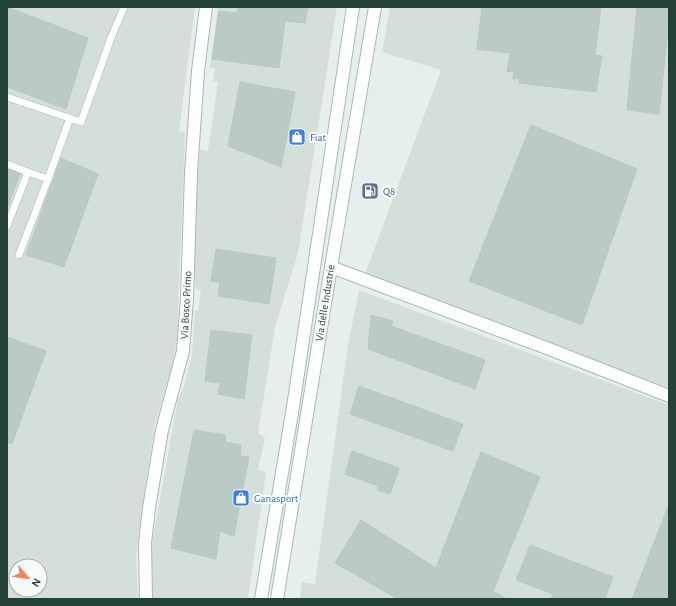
<svg xmlns="http://www.w3.org/2000/svg" width="676" height="606" viewBox="0 0 676 606" font-family="'Alegreya Sans',sans-serif">
  <rect width="100%" height="100%" fill="#e6efeb"/>
  <path fill="#d4dfda" fill-rule="evenodd" d="M 7,7 L 195,7 L 179,131 L 185,132 L 177,338 L 172,366 L 155,425 L 146,479 L 136,556 L 138,599 L 7,599 ZM 16,566 L 40,566 L 40,590 L 16,590 Z
    M 218,7 L 337,7 L 298,253 L 275,327 L 258,433 L 265,438 L 258,470 L 266,472 L 248,599 L 151,599 L 152,544 L 178,398 L 184,386 L 192,355 L 195,310 L 198,311 L 201,291 L 195,287 L 194,256 L 194,226 L 200,149 L 208,151 L 218,82 L 213,81 L 215,68 L 210,68 Z
    M 390,7 L 669,7 L 669,388 L 365,274 L 441,70 L 382,52 Z
    M 359,290 L 669,405 L 669,599 L 300,599 L 302,582 L 315,584 L 348,345 Z"/>
  <path fill="#bbcac4" stroke="#b8c9c2" d="M 7,7 L 88,38 L 66,109 L 7,87 Z
    M 238,7 L 308,7 L 305,23 L 285,21 L 279,68 L 212,59 L 219,11 L 237,13 Z
    M 482,7 L 601,7 L 595,55 L 602,56 L 596,92 L 519,83 L 520,78 L 513,79 L 514,71 L 507,72 L 510,53 L 477,49 Z
    M 637,7 L 669,7 L 669,20 L 659,114 L 627,110 Z
    M 240,82 L 295,92 L 281,167 L 228,146 Z
    M 531,125 L 637,169 L 582,325 L 469,281 Z
    M 61,158 L 98,174 L 64,267 L 26,255 Z
    M 7,166 L 21,171 L 7,209 Z
    M 216,249 L 276,258 L 269,304 L 218,296 L 220,282 L 211,281 Z
    M 371,315 L 393,321 L 391,326 L 485,360 L 475,389 L 368,349 Z
    M 211,330 L 252,335 L 244,399 L 218,394 L 220,383 L 205,381 Z
    M 7,337 L 46,351 L 12,444 L 7,442 Z
    M 359,386 L 463,424 L 453,451 L 350,414 Z
    M 194,430 L 225,435 L 225,442 L 241,445 L 240,456 L 249,457 L 234,536 L 220,531 L 216,559 L 171,548 Z
    M 352,451 L 399,468 L 390,494 L 377,490 L 378,486 L 345,474 Z
    M 481,452 L 540,477 L 493,591 L 507,599 L 398,599 L 335,563 L 361,520 L 436,568 Z
    M 669,504 L 669,599 L 632,599 Z
    M 530,545 L 613,577 L 605,599 L 551,599 L 553,594 L 516,580 Z"/>
  <g fill="none" stroke-linecap="round" stroke-linejoin="round">
    <g stroke="#a8b8b2" stroke-width="8">
      <path id="lane" d="M 7,97 L 81,122 L 111,38 L 124,7
        M 7,164 L 28,172 L 7,226
        M 28,172 L 48,179 L 70,118
        M 19,255 L 48,179"/>
    </g>
    <g stroke="#a8b8b2" stroke-width="14">
      <path id="street" d="M 331,267 L 544,347 L 669,396
        M 146,599 L 145,543 L 149,508 L 162,430 L 183,351 L 187,299 L 191,173 L 198,71 L 206,7"/>
    </g>
    <g stroke="#a4bbb3" stroke-width="14">
      <path id="secondary" d="M 261,599 L 293,407 L 353,7
        M 277,599 L 331,267 L 375,7"/>
    </g>
    <use href="#lane" stroke="#fff" stroke-width="7"/>
    <use href="#street" stroke="#fff" stroke-width="12"/>
    <use href="#secondary" stroke="#fff" stroke-width="12"/>
  </g>
  <defs>
    <g id="shop-square" transform="scale(0.9)"><rect x="-9" y="-9" width="18" height="18" rx="4" fill="#3f7fe0" stroke="#f7fbf9"/><path d="M-5-2.5h2.3a2.7 3.5 0 0 1 5.4 0H5L5.5 6h-11ZM-1.5-2.5h3a1.5 2.3 0 0 0-3 0Z" fill="#fff"/></g>
    <g id="fuel-square" transform="scale(0.9)"><rect x="-9" y="-9" width="18" height="18" rx="4" fill="#5c6f8a" stroke="#f7fbf9"/><path d="M-5.5-6h7V0h2V4h1.3V-2.5L3-4.5l.8-.8L6-3V5H2.5V1h-1V6h-7ZM-4.2-4.7v3.2H.2V-4.7Z" fill="#fff"/></g>
  </defs>
  <g fill-rule="evenodd">
    <use href="#shop-square" x="297" y="137"/>
    <use href="#fuel-square" x="370" y="191"/>
    <use href="#shop-square" x="241" y="498"/>
  </g>
  <g text-anchor="middle" dominant-baseline="central" stroke-width="4" stroke-linejoin="round" paint-order="stroke">
    <g font-size="11" fill="#366cbe" stroke="#f7fbf9" text-anchor="start">
      <text x="310" y="137">Fiat</text>
      <text x="254" y="498">Ganasport</text>
    </g>
    <g font-size="11" fill="#4e5e75" stroke="#f7fbf9" text-anchor="start">
      <text x="383" y="191">Q8</text>
    </g>
    <g font-size="11" fill="#24423a" stroke="#f7fbf9">
      <text transform="translate(325 303) rotate(-81)">Via delle Industrie</text>
      <text transform="translate(186 305) rotate(-87)">Via Bosco Primo</text>
    </g>
  </g>
  <rect width="676" height="606" fill="none" stroke="#24423a" stroke-width="16"/>
  <g transform="translate(28 578) rotate(119)"><circle r="19" fill="#f7fbf9" stroke="#a3b1ad"/>
  <path d="M0-3L7 15L0 10L-7 15Z" fill="#f4845f"/>
  <text y="-6" font-size="11" font-weight="bold" text-anchor="middle" fill="#24423a">N</text>
  </g>
</svg>
